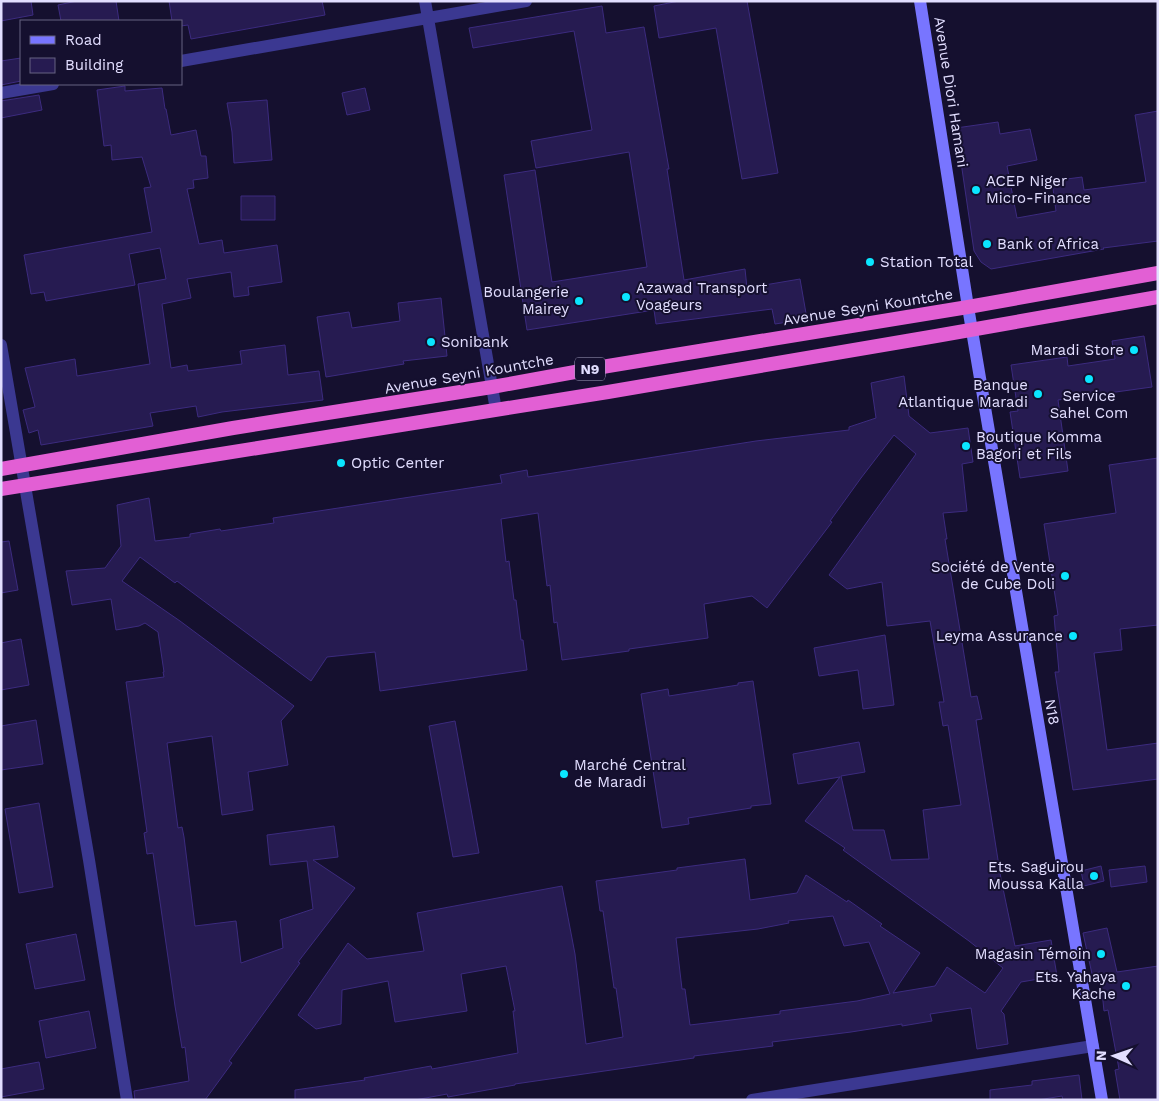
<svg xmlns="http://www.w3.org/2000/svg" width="1159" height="1101" viewBox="0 0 1159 1101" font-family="'Work Sans',sans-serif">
  <rect width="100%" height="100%" fill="#15102f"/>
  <path fill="#261b51" stroke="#3c2b7f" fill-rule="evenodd" d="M 1,1 L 31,1 L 33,15 L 1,21 Z
    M 77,1 L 116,1 L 119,21 L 61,21 L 58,5 Z
    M 169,1 L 322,1 L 325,15 L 191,39 L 188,25 L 181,26 L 181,21 L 172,21 Z
    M 679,1 L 747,1 L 778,173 L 742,179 L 716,28 L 659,38 L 654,6 Z
    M 602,6 L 606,33 L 644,27 L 669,169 L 667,169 L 684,280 L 745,269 L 747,288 L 800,279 L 807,319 L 775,324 L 772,309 L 656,324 L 654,310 L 527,330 L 504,175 L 535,170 L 552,282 L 647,267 L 629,152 L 536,168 L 531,141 L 592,130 L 574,31 L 473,48 L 469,28 Z
    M 21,58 L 21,81 L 1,85 L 1,61 Z
    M 125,86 L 125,91 L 162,88 L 165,109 L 166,109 L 171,135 L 196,130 L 201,156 L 206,156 L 208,178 L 193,180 L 194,188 L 187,189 L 199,244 L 222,240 L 224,253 L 277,245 L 282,282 L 248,287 L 249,295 L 234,297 L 231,272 L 187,279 L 191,298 L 162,304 L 171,368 L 187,365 L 188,371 L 242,364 L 240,351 L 285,345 L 288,375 L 319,371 L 323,400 L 222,412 L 198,417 L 196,406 L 150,413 L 153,426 L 41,445 L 38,430 L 29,433 L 23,410 L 35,407 L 25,368 L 75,359 L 77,376 L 150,364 L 138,284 L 166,279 L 160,248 L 129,254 L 135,285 L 46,301 L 44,292 L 31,294 L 24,255 L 152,232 L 144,188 L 151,187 L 142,157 L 112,160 L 111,145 L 104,146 L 97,90 Z
    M 365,88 L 370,110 L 347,115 L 342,93 Z
    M 39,95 L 42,110 L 1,118 L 1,101 Z
    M 267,100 L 272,160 L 234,163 L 232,132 L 227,103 Z
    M 1158,111 L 1158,241 L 1103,248 L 1104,249 L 991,269 L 981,262 L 974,251 L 956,128 L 998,122 L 1000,134 L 1030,129 L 1037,160 L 1007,166 L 1017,218 L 1056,211 L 1052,181 L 1082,177 L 1084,190 L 1146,182 L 1135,115 Z
    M 241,196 L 275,196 L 275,220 L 241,220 Z
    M 441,298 L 447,356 L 403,361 L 404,364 L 326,377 L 317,317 L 349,312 L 352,328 L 400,321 L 398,303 Z
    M 1144,336 L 1152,387 L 1058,400 L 1068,471 L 1020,478 L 1010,412 L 1018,411 L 1011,365 L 1067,357 L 1068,366 L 1115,359 L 1112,341 Z
    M 904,376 L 909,416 L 930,433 L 968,428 L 973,462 L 962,464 L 967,511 L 943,513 L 947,539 L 945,539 L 971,697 L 977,696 L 982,719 L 976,720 L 1001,879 L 1015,946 L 1051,940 L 1057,976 L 1021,982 L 1001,1011 L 1004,1014 L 1008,1044 L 977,1049 L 971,1008 L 930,1014 L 932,1021 L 902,1026 L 902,1024 L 851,1032 L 772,1042 L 773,1046 L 694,1056 L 694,1058 L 515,1084 L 515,1085 L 448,1097 L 447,1094 L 415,1100 L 295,1100 L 295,1090 L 365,1080 L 364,1078 L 431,1066 L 432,1069 L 518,1053 L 513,1011 L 515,1011 L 506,966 L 461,974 L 467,1011 L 395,1022 L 388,981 L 342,990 L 341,1024 L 316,1029 L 298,1015 L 348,943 L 367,959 L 424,951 L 417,913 L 562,886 L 575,954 L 586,1044 L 623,1037 L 616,988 L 614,988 L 603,911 L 600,911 L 596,881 L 677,870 L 677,868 L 745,859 L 750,900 L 797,893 L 806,875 L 847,902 L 848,900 L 882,924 L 880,926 L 920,953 L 893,993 L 935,986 L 947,967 L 985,993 L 1003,968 L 969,941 L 843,850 L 845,848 L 805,821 L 840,777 L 798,784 L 793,754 L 859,742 L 865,772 L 841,776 L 853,830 L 884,830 L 891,860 L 929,859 L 923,810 L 961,805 L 948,725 L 943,726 L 939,702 L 944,702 L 930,621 L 887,626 L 882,582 L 847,589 L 829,575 L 916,454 L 894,435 L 861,478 L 830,521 L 832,522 L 767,608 L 752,596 L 704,604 L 708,638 L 629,649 L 629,651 L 562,660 L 557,622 L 554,623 L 550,585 L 547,586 L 538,513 L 501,519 L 506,562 L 509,561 L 514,600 L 516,600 L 521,640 L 523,640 L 527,670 L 380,691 L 375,652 L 327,657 L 311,681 L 177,581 L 175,583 L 140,557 L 122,581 L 180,621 L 294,706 L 281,721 L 288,765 L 248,772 L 253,810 L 222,815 L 212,736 L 167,743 L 178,828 L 182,827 L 184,837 L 195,926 L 236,921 L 241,963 L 283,948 L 280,920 L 313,909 L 307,861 L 270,865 L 267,835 L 334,826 L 338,857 L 313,860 L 355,888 L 298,962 L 300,963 L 229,1061 L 232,1063 L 205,1100 L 135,1100 L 134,1091 L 189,1081 L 185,1047 L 182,1048 L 175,1006 L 153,853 L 147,854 L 144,833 L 147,832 L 126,682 L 164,677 L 163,672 L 164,672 L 158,632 L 145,623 L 139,626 L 116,630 L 111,599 L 72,605 L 66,571 L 105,568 L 121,546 L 117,505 L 149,498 L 155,541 L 190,537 L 190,534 L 220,529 L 221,531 L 274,523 L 273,518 L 502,483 L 500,475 L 527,470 L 528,477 L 756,441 L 849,430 L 849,427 L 876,418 L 871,383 ZM 833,916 L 844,946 L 869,942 L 890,994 L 857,1001 L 780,1011 L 780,1014 L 690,1025 L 685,989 L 682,989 L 676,938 L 758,929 L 789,923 L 788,921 Z
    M 1158,458 L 1158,625 L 1120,629 L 1122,650 L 1094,653 L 1107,750 L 1158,743 L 1158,779 L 1073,790 L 1055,672 L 1059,672 L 1054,616 L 1058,615 L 1044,524 L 1116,513 L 1109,465 Z
    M 9,541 L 18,590 L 1,593 L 1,542 Z
    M 885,635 L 894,705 L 863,709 L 858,670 L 819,676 L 814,648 Z
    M 21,639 L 29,685 L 1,690 L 1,643 Z
    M 753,681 L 771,804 L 751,806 L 751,808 L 688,818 L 689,824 L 662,828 L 641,694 L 668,689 L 669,696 L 738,685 L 738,683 Z
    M 36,720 L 43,764 L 1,770 L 1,726 Z
    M 455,721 L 479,853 L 453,857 L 429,726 Z
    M 39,803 L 53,887 L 19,893 L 5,809 Z
    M 1101,866 L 1104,881 L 1084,886 L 1081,871 Z
    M 1145,866 L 1147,882 L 1111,887 L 1109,870 Z
    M 1107,928 L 1117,972 L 1158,966 L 1158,1100 L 1120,1100 L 1115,1070 L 1119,1069 L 1108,1010 L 1104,1011 L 1100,972 L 1092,974 L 1083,933 Z
    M 76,934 L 85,980 L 35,989 L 26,944 Z
    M 89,1011 L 96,1048 L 46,1058 L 39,1021 Z
    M 39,1062 L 44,1089 L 1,1097 L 1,1069 Z
    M 1079,1075 L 1082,1100 L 1063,1100 L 1062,1096 L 1038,1100 L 990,1100 L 990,1090 L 1032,1085 L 1032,1081 Z"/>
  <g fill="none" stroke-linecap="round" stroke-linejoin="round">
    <path stroke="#3b3891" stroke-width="12" d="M 425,1 L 496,410
      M 181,61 L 526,1
      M 1,93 L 53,84
      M 1,345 L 89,860 L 127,1100
      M 752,1100 L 1093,1046"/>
    <path stroke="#7875ff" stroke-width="12" d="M 920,1 L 968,307 L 1102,1100"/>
    <path stroke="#e25fd4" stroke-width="14" d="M 1,469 L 233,428 L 492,387 L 608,366 L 968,307 L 1158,273
      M 1,489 L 608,392 L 936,336 L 1158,297"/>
  </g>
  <g fill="#0ae6ff" stroke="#15102f" stroke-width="2">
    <circle cx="976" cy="190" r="5"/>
    <circle cx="987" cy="244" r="5"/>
    <circle cx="870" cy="262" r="5"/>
    <circle cx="626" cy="297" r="5"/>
    <circle cx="579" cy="301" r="5"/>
    <circle cx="431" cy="342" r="5"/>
    <circle cx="1134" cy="350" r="5"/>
    <circle cx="1089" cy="379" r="5"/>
    <circle cx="1038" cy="394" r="5"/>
    <circle cx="966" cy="446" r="5"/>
    <circle cx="341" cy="463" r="5"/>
    <circle cx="1065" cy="576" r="5"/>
    <circle cx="1073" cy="636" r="5"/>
    <circle cx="564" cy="774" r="5"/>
    <circle cx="1094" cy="876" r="5"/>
    <circle cx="1101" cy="954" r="5"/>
    <circle cx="1126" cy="986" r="5"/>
  </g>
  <g text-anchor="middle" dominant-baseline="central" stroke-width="4" stroke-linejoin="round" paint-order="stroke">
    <rect fill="#15102f" stroke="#a4a0c1" stroke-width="1" x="575" y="357.5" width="30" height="23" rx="4"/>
    <g font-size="14" font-weight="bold" fill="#e2deff">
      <text x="590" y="369">N9</text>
    </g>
    <g font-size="15" fill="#e2deff" stroke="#15102f">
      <text transform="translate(951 92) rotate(81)">Avenue Diori Hamani</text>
      <text transform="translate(868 307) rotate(-9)">Avenue Seyni Kountche</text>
      <text transform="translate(469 374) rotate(-10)">Avenue Seyni Kountche</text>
      <text transform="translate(1052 712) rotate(80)">N18</text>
    </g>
    <g font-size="15" fill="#e2deff" stroke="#15102f" text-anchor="start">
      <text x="986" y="181">ACEP Niger<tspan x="986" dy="17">Micro-Finance</tspan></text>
      <text x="997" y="244">Bank of Africa</text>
      <text x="880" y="262">Station Total</text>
      <text x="636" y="288">Azawad Transport<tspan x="636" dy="17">Voageurs</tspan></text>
      <text x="569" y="292" text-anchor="end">Boulangerie<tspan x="569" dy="17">Mairey</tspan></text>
      <text x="441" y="342">Sonibank</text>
      <text x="1124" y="350" text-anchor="end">Maradi Store</text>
      <text x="1028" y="385" text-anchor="end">Banque<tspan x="1028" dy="17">Atlantique Maradi</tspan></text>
      <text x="1089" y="396" text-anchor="middle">Service<tspan x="1089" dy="17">Sahel Com</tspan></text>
      <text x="976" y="437">Boutique Komma<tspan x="976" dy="17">Bagori et Fils</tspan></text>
      <text x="351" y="463">Optic Center</text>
      <text x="1055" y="567" text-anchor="end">Société de Vente<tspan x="1055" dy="17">de Cube Doli</tspan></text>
      <text x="1063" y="636" text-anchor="end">Leyma Assurance</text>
      <text x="574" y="765">Marché Central<tspan x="574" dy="17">de Maradi</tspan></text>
      <text x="1084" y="867" text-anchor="end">Ets. Saguirou<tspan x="1084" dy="17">Moussa Kalla</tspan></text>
      <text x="1091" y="954" text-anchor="end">Magasin Témoin</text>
      <text x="1116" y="977" text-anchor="end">Ets. Yahaya<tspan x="1116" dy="17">Kache</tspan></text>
    </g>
  </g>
  <rect width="1159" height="1101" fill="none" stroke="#e2deff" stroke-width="5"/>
  <rect x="20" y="20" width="162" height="65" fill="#15102f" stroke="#676282"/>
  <rect x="30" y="36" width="25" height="8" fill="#7875ff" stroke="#676282"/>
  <text x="65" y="45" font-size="15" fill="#e2deff">Road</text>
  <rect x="30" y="58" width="25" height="15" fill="#261b51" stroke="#676282"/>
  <text x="65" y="70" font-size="15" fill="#e2deff">Building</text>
  <g transform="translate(1114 1056) rotate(272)" stroke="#15102f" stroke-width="4" paint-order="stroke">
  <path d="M0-4L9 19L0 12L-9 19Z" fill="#e2deff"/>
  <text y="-8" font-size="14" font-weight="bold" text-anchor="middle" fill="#e2deff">N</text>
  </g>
</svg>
